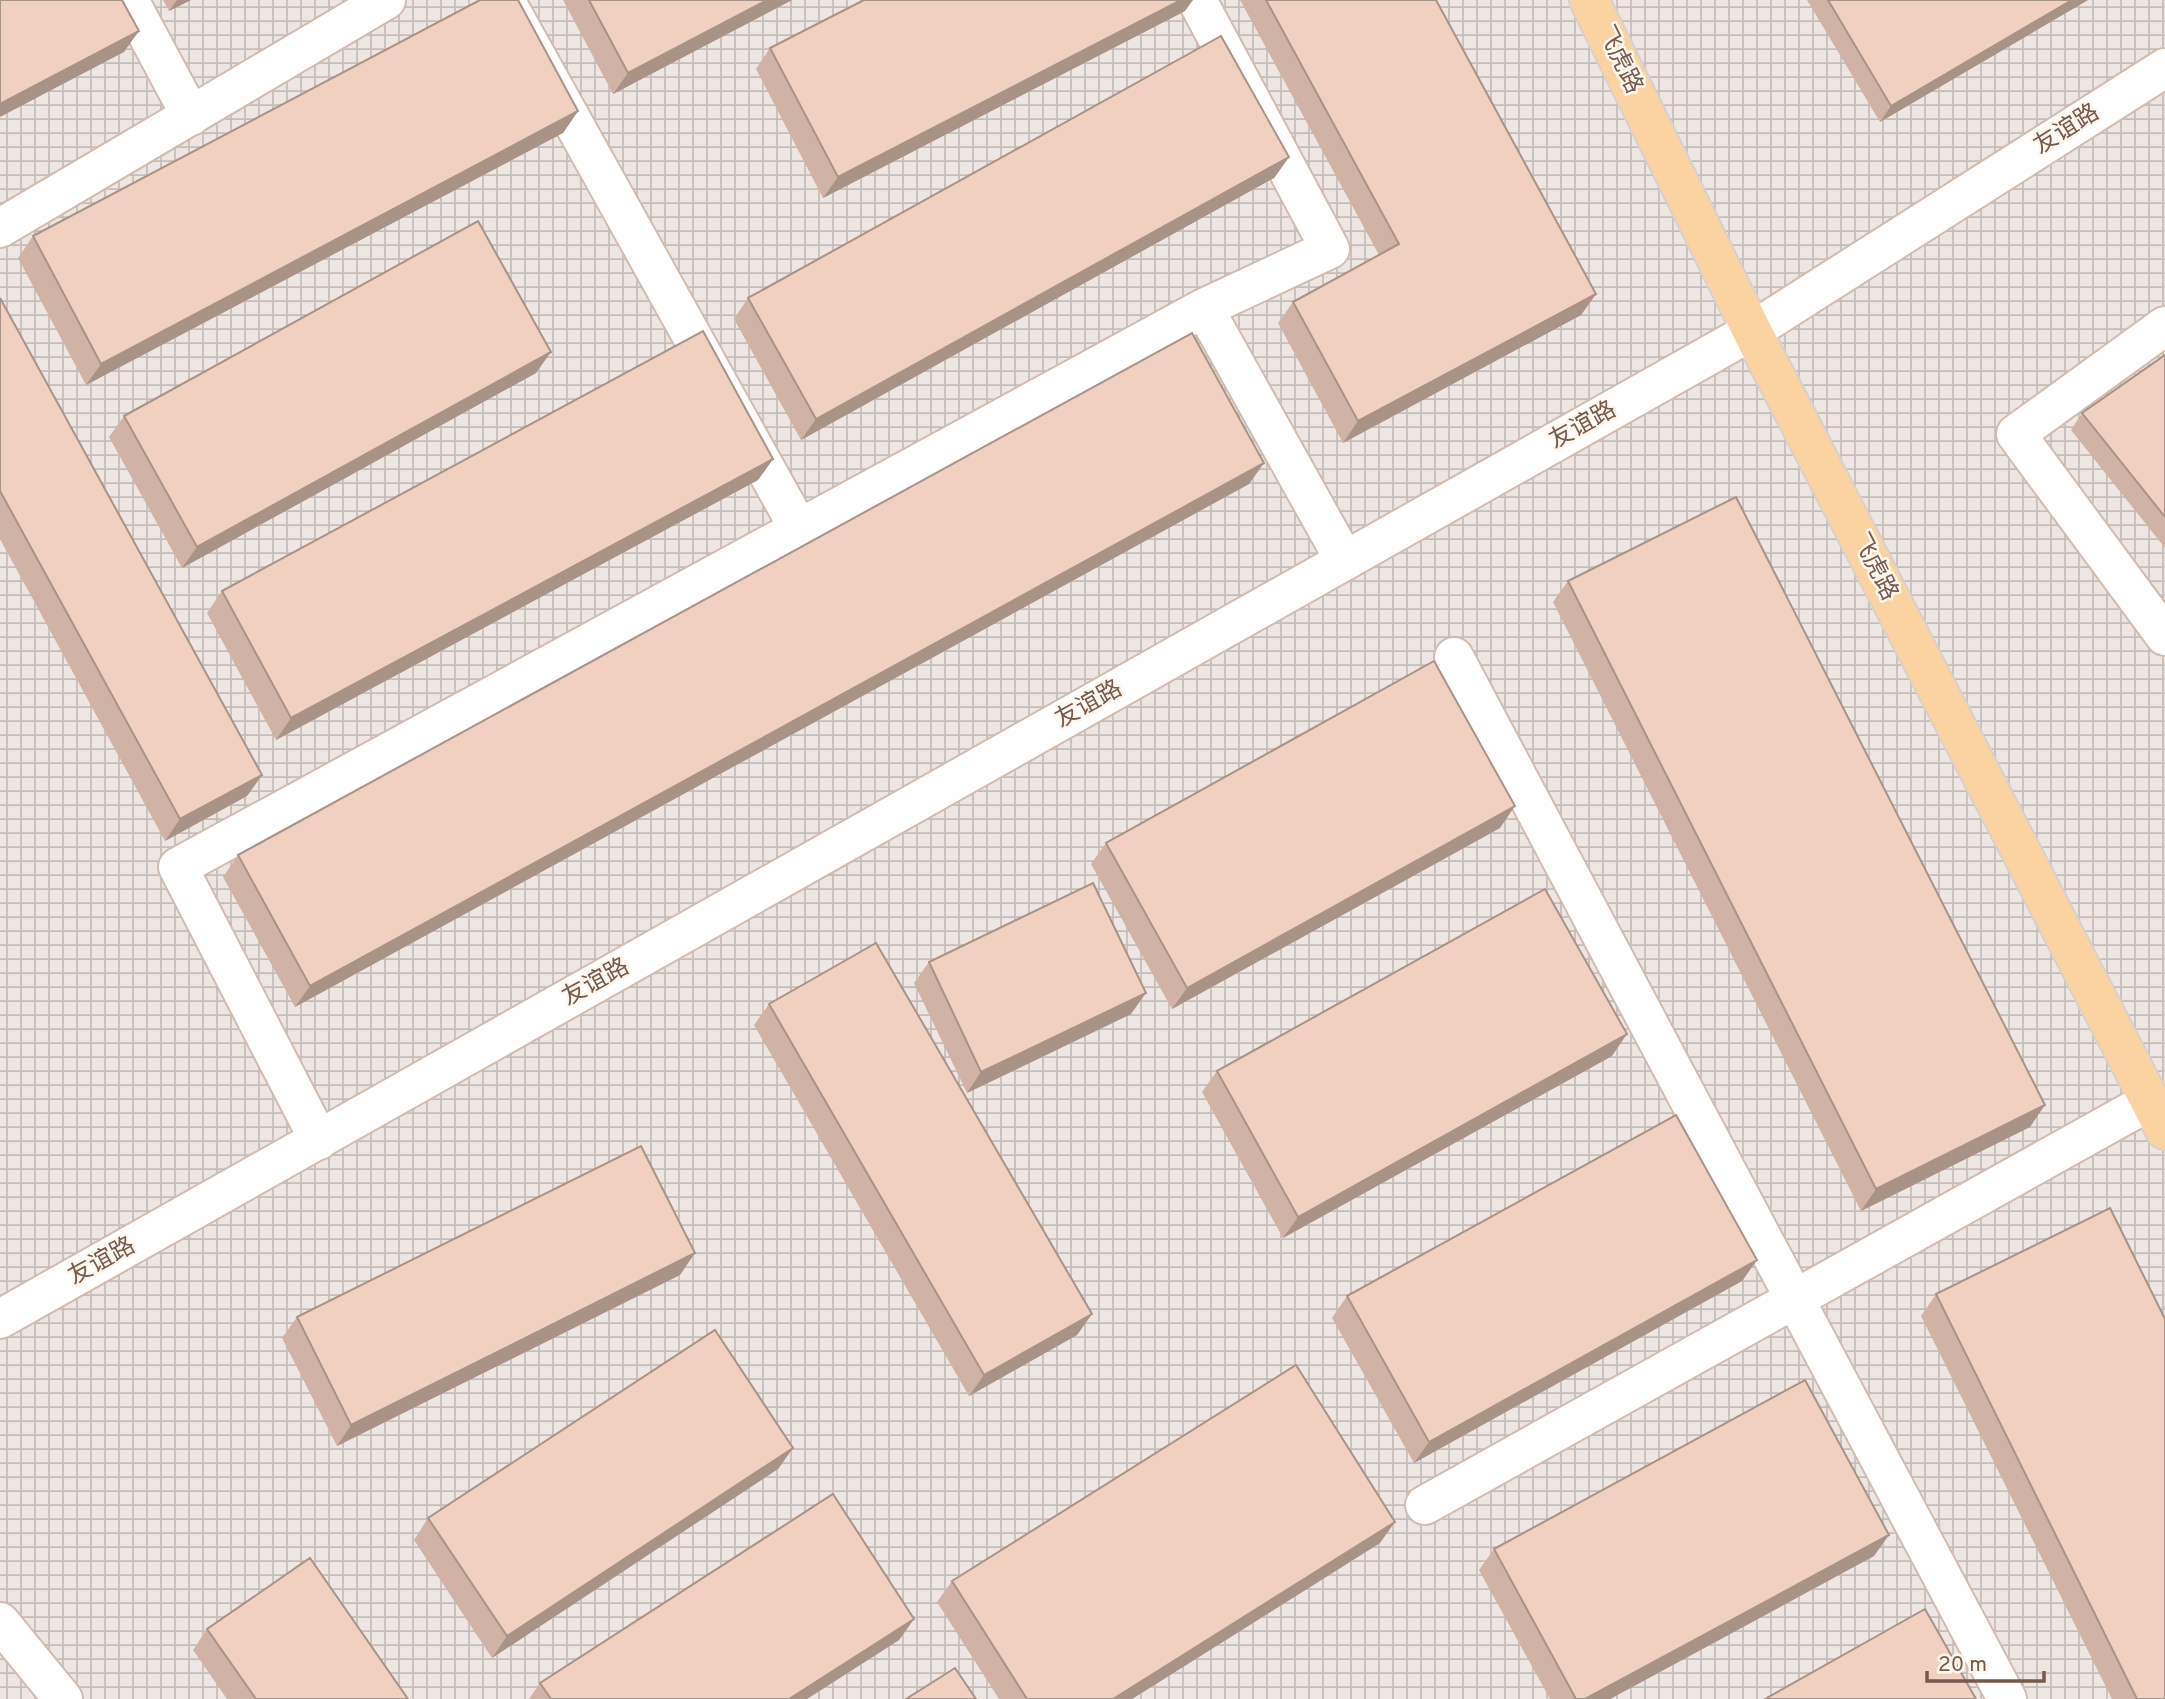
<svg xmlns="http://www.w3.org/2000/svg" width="2165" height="1699" viewBox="0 0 2165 1699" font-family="Overpass,'Noto Sans SC',sans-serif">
  <defs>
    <pattern id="industrial-grid" width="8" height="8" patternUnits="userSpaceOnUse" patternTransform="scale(1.75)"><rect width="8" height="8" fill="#ede6e2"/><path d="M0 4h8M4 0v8" fill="none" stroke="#c5bdb9"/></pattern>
  </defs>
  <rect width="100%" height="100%" fill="#fdf3e8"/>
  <path fill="url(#industrial-grid)" d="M 0,0 L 2165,0 L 2165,1699 L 0,1699 Z"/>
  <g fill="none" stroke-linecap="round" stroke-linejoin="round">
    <g stroke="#d1bcb0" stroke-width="42">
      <path id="minor" d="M 129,0 L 191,116
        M 505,0 L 798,527
        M 1197,0 L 1330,249 L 1204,308 L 1345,561
        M 0,228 L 386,0
        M 2165,326 L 2016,434 L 2165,636
        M 1454,657 L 2007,1699
        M 319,1140 L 178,867 L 1204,308
        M 0,1319 L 1752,331 L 2165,68
        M 1425,1505 L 2150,1101
        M 0,1622 L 63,1699"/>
    </g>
    <g stroke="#d9d0cd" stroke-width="42">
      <path id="major" d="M 1589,0 L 1752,331 L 2165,1130"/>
    </g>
    <use href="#minor" stroke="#fff" stroke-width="38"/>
    <use href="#major" stroke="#fbd3a1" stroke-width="38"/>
  </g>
  <path fill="#d0b3a5" d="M 163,0 L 191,0 L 169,11 Z
    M 563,0 L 792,0 L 613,94 Z
    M 1240,0 L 1436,0 L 1596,294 L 1581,315 L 1343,443 L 1278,323 L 1293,302 L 1379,255 Z
    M 1807,0 L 2088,0 L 1880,122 Z
    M 1185,11 L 823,198 L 756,69 L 770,48 Z
    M 578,111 L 563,133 L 86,385 L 18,258 L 33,236 Z
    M 1289,157 L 1274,178 L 801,440 L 734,319 L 748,298 Z
    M 0,298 L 262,775 L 247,796 L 165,841 L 0,539 Z
    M 2165,355 L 2165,548 L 2071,430 L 2082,413 Z
    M 536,373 L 182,568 L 109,437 L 124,416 Z
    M 773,459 L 758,480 L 276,740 L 207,613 L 222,591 Z
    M 1249,484 L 295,1007 L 223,877 L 238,855 Z
    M 1568,581 L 2030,1127 L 1861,1211 L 1553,602 Z
    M 1500,828 L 1172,1009 L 1091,864 L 1106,843 Z
    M 929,962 L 1131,1014 L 967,1093 L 914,983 Z
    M 769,1004 L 1092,1314 L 1077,1335 L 969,1396 L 754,1025 Z
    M 1612,1056 L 1283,1238 L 1202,1092 L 1217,1071 Z
    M 1757,1260 L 1742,1281 L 1414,1463 L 1332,1318 L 1347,1296 Z
    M 680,1275 L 337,1446 L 282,1338 L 297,1317 Z
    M 1936,1294 L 2165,1699 L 2112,1699 L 1921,1316 Z
    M 793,1448 L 778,1469 L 492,1658 L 414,1540 L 428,1518 Z
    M 1380,1543 L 1132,1699 L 999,1699 L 937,1602 L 952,1581 Z
    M 1494,1549 L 1874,1556 L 1610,1699 L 1550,1699 L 1479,1570 Z
    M 914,1619 L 899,1640 L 807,1699 L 529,1699 L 540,1683 Z
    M 207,1629 L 408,1699 L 227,1699 L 193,1650 Z"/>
  <path fill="#a99286" d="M 177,0 L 191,0 L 169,11 Z
    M 767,0 L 792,0 L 613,94 L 628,73 Z
    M 1181,0 L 1193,0 L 1185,11 L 823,198 L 838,177 Z
    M 2072,0 L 2088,0 L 1880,122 L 1891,106 Z
    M 139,31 L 124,52 L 0,117 L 0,104 Z
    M 578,111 L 563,133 L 86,385 L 101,364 Z
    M 1289,157 L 1274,178 L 801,440 L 816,419 Z
    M 1596,294 L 1581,315 L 1343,443 L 1358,421 Z
    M 551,352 L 536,373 L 182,568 L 197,547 Z
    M 773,459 L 758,480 L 276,740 L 291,718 Z
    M 1264,463 L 1249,484 L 295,1007 L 310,986 Z
    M 262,775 L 247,796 L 165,841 L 180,819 Z
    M 1515,806 L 1500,828 L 1172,1009 L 1187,988 Z
    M 1146,993 L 1131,1014 L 967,1093 L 981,1072 Z
    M 1627,1034 L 1612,1056 L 1283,1238 L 1298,1217 Z
    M 2045,1105 L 2030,1127 L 1861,1211 L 1876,1189 Z
    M 695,1253 L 680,1275 L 337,1446 L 351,1425 Z
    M 1757,1260 L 1742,1281 L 1414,1463 L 1429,1442 Z
    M 1092,1314 L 1077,1335 L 969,1396 L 984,1375 Z
    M 793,1448 L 778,1469 L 492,1658 L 507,1636 Z
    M 1395,1522 L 1380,1543 L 1132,1699 L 1113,1699 Z
    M 1889,1535 L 1874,1556 L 1610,1699 L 1585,1699 Z
    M 914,1619 L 899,1640 L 807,1699 L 789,1699 Z"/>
  <path fill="#f2d0c0" stroke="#a99286" stroke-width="2" d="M 0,0 L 122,0 L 139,31 L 0,104 Z
    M 480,0 L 518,0 L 578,111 L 101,364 L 33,236 Z
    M 589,0 L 767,0 L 628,73 Z
    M 864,0 L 1181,0 L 838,177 L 770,48 Z
    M 1266,0 L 1436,0 L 1596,294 L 1358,421 L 1293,302 L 1399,244 Z
    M 1828,0 L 2072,0 L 1891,106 Z
    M 1221,36 L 1289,157 L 816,419 L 748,298 Z
    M 478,221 L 551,352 L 197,547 L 124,416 Z
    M 0,298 L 262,775 L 180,819 L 0,491 Z
    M 703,331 L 773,459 L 291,718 L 222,591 Z
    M 1192,333 L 1264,463 L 310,986 L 238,855 Z
    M 2165,355 L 2165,517 L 2082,413 Z
    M 1736,497 L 2045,1105 L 1876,1189 L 1568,581 Z
    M 1434,661 L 1515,806 L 1187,988 L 1106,843 Z
    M 1093,883 L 1146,993 L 981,1072 L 929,962 Z
    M 1545,889 L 1627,1034 L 1298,1217 L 1217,1071 Z
    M 876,943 L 1092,1314 L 984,1375 L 769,1004 Z
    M 1676,1115 L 1757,1260 L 1429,1442 L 1347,1296 Z
    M 641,1146 L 695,1253 L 351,1425 L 297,1317 Z
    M 2110,1208 L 2165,1319 L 2165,1699 L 2137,1699 L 1936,1294 Z
    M 715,1330 L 793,1448 L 507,1636 L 428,1518 Z
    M 1296,1365 L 1395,1522 L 1113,1699 L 1027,1699 L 952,1581 Z
    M 1805,1380 L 1889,1535 L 1585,1699 L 1576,1699 L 1494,1549 Z
    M 833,1494 L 914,1619 L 789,1699 L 551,1699 L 540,1683 Z
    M 310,1558 L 408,1699 L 256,1699 L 207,1629 Z
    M 1925,1609 L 1976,1699 L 1765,1699 Z
    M 955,1668 L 976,1699 L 906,1699 Z"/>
  <g text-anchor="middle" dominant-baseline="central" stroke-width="5" stroke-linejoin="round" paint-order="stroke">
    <g font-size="24" fill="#77584c" stroke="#fff8ef">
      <text transform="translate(1619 60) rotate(64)">飞虎路</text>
      <text transform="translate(2067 130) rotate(-32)">友谊路</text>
      <text transform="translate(1583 426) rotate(-29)">友谊路</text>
      <text transform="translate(1874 567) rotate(63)">飞虎路</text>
      <text transform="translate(1089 705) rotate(-29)">友谊路</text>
      <text transform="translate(596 983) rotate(-29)">友谊路</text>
      <text transform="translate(102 1262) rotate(-29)">友谊路</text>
    </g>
  </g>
  <path d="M1927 1671v10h117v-10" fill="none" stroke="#77584c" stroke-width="3.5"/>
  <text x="1938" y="1671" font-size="21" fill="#77584c" stroke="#fff8ef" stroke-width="5" paint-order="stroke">20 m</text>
</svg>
